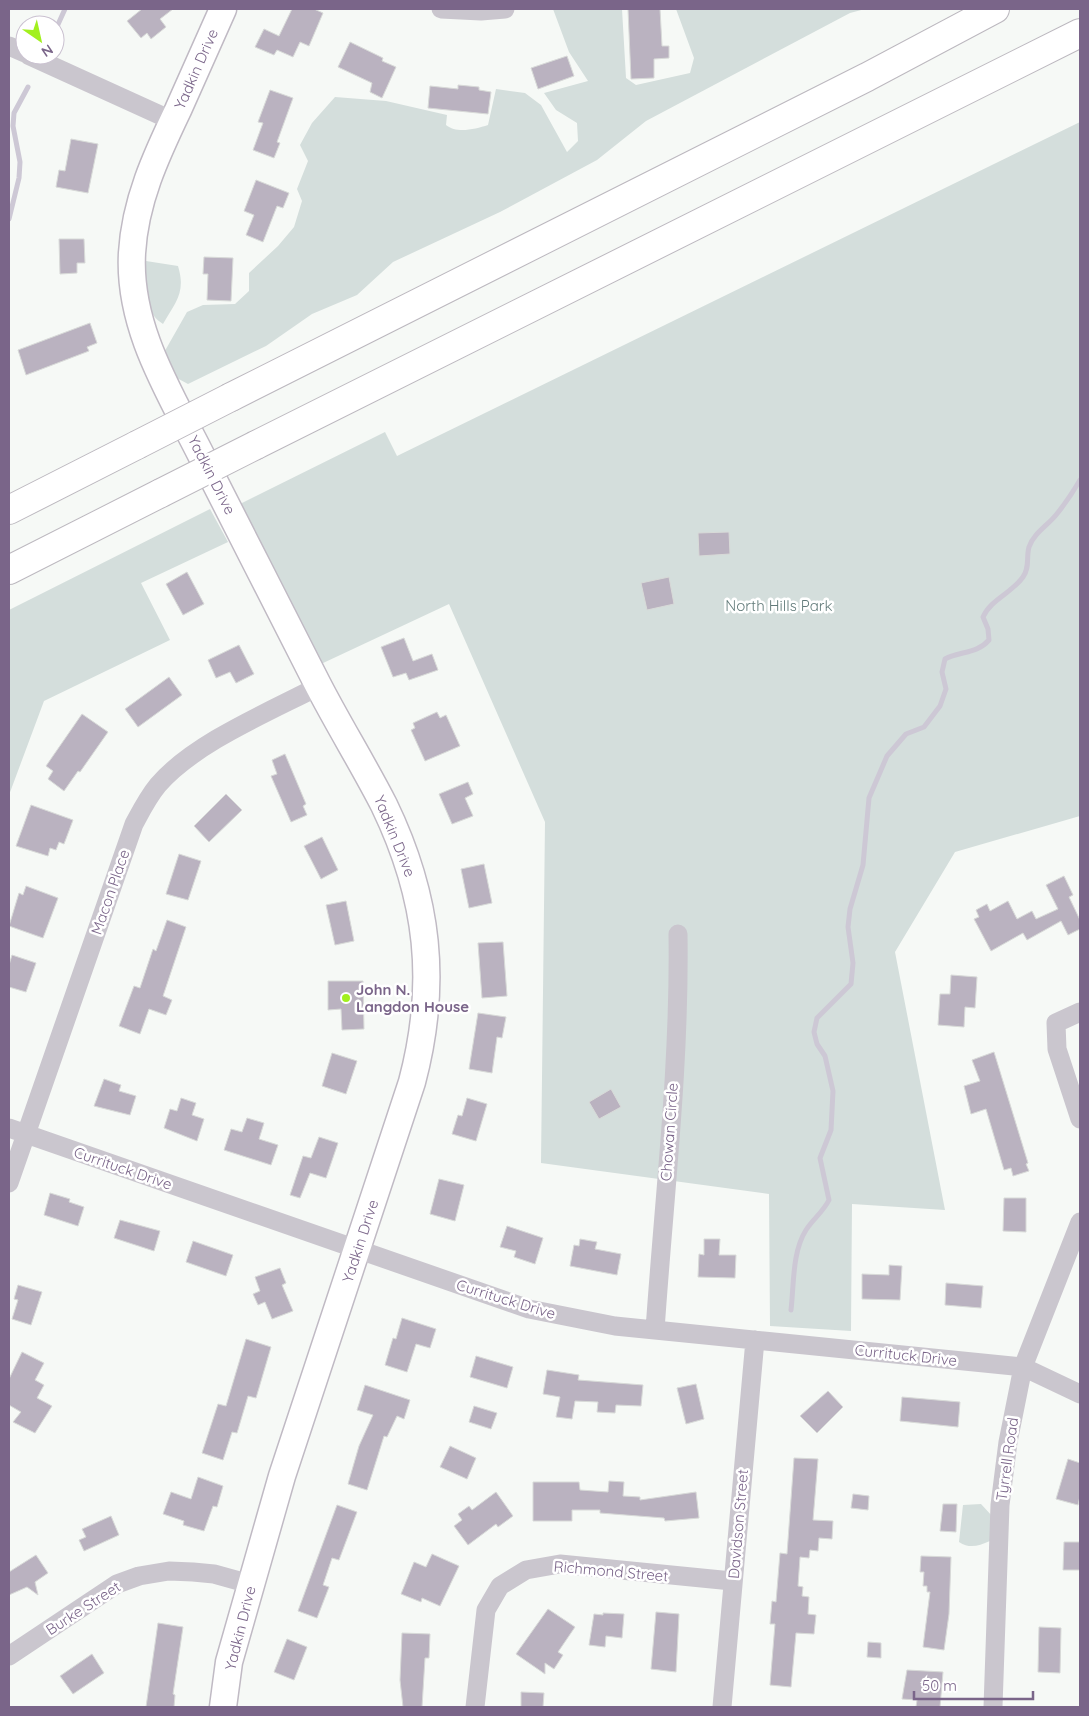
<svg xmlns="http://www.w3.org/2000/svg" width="1089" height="1716" viewBox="0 0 1089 1716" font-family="Quicksand,sans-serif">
  <rect width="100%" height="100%" fill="#f6f9f6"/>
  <path fill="#d4dedc" d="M 553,9 L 622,9 L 626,78 L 636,85 L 690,73 L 694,58 L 676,9 L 865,9 L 850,13 L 646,121 L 597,160 L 500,212 L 393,262 L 357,295 L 312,314 L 266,346 L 188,384 L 175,377 L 162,356 L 187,312 L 203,305 L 235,304 L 249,291 L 249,273 L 278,246 L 294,227 L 302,201 L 297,189 L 308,161 L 300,145 L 312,123 L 335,97 L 386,101 L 447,115 L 446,125 C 457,134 475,129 488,125 L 496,89 L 525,93 L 541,105 L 567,152 L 578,141 L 577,123 L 556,110 L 544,93 L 588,81 L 569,52 Z
    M 1080,122 L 1080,816 L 955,852 L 895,952 L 945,1210 L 852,1204 L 851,1331 L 770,1326 L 769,1194 L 541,1163 L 545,822 L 449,604 L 321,664 L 240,504 L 385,432 L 397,456 Z
    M 146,261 L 178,266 C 186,292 176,302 163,324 C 160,322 156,319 154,316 C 146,304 143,274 146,261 Z
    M 210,509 L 228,542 L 141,583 L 170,640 L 44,701 L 9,795 L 9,610 Z
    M 981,1504 L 993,1517 L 990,1541 C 978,1546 970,1549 959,1542 L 963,1505 Z"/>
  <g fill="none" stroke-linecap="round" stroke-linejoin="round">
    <path stroke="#cdc8d5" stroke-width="5" d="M 55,31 L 65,9
      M 9,219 L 19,178 L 20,162 L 13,126 L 14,113 L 28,87
      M 791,1310 C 794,1285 792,1252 806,1230 C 813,1219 823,1212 829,1200 L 820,1158 L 831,1130 L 833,1091 L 825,1056 L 817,1044 L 814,1032 L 817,1018 L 851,984 L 853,963 L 848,927 L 850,909 L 863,865 L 869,798 L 887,756 L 906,734 L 924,727 L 940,706 L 946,689 L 942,672 L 945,659 C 960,651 977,654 989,640 L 988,629 L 983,617 C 991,599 1012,593 1023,577 C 1030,567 1026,558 1029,547 C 1033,534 1048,525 1056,515 C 1065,504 1073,492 1080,480"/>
  </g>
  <path fill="#bab2c0" stroke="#d8dad8" d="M 142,9 L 173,9 L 160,19 L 166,27 L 151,39 L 147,33 L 141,38 L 127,21 Z
    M 292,9 L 314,9 L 323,13 L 309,46 L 300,42 L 293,57 L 277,50 L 274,55 L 255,47 L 264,29 L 279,36 Z
    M 628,9 L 660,9 L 662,46 L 669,46 L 669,58 L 654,59 L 654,78 L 631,79 Z
    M 350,42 L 383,58 L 382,61 L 396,67 L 382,98 L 370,92 L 372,83 L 338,67 Z
    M 567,56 L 574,76 L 538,89 L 531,68 Z
    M 458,85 L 479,87 L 479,90 L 491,92 L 488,114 L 428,108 L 430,86 L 458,89 Z
    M 270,90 L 293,98 L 277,142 L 280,143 L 274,158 L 253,150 L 263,123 L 258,122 Z
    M 71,139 L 98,144 L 88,193 L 56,187 L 59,170 L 65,171 Z
    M 256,180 L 289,193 L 283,208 L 277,206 L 263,242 L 246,235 L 254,215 L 244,211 Z
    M 59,239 L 84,239 L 85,263 L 77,263 L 77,273 L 60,274 Z
    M 204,257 L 233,258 L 231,301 L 207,300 L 208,274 L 203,274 Z
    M 90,323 L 97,343 L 87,347 L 89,351 L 26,375 L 18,350 Z
    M 729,532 L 730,554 L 699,556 L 698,533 Z
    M 187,572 L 204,604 L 183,615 L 166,584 Z
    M 669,577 L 674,604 L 647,610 L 641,583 Z
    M 404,638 L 413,661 L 432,654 L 438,670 L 409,680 L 406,673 L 393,677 L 381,647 Z
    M 239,645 L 254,674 L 236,683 L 230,672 L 216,678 L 208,660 Z
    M 169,677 L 182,695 L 138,727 L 125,709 Z
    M 437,712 L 440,718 L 446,715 L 460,746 L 425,761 L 411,730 L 415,728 L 413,723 Z
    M 82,714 L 108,732 L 80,772 L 78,771 L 64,791 L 48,779 L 53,771 L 46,766 Z
    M 285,754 L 306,804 L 303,806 L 307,815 L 291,822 L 271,776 L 277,774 L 272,760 Z
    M 468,782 L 473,794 L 465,798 L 473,816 L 452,824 L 439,794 Z
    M 226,794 L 242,810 L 209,842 L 194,826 Z
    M 31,805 L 73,820 L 64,844 L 59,842 L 56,850 L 50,848 L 48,856 L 16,846 Z
    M 322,837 L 338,870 L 321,879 L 304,846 Z
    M 179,854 L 201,861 L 188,900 L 166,894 Z
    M 484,864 L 492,903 L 469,908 L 461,869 Z
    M 1064,876 L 1073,895 L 1069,897 L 1080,920 L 1080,929 L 1068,935 L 1061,921 L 1027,940 L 1023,933 L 991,951 L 974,919 L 979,917 L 976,910 L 987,904 L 990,911 L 1008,901 L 1017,919 L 1032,911 L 1036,919 L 1058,909 L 1046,885 Z
    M 26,886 L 58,898 L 43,938 L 9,926 L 19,893 L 23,895 Z
    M 346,901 L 354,941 L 335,945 L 326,905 Z
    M 167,920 L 186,927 L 163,996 L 172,1000 L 166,1015 L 149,1009 L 140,1034 L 119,1026 L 134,986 L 140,988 L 153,949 L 156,951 Z
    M 503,942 L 507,996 L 482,998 L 478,943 Z
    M 12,955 L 36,963 L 26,992 L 9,987 L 9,965 Z
    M 951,975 L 977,977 L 975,1008 L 965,1007 L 964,1027 L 938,1025 L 940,994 L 950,994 Z
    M 328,981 L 363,981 L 364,1029 L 342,1030 L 341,1009 L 328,1010 Z
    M 478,1013 L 506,1017 L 502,1038 L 497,1037 L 492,1073 L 469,1069 Z
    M 994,1052 L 1028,1163 L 1026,1164 L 1029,1171 L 1013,1176 L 1011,1168 L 1004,1170 L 986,1109 L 971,1114 L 964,1086 L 980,1081 L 972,1060 Z
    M 332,1053 L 357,1061 L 346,1094 L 322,1086 Z
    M 104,1079 L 121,1085 L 119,1091 L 136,1096 L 130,1115 L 94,1106 Z
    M 611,1089 L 621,1107 L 599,1119 L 589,1102 Z
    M 181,1098 L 196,1103 L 192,1115 L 204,1119 L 197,1141 L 164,1128 L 170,1109 L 177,1111 Z
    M 467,1098 L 487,1104 L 476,1141 L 452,1134 L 458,1115 L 462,1116 Z
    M 247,1118 L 264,1123 L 259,1139 L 278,1145 L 271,1165 L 224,1150 L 231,1129 L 242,1132 Z
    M 319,1137 L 338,1143 L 326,1178 L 310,1173 L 300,1198 L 290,1195 L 303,1156 L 311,1158 Z
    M 439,1179 L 464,1185 L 455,1221 L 430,1214 Z
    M 50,1193 L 70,1199 L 69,1202 L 84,1207 L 78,1226 L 44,1215 Z
    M 1004,1198 L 1026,1198 L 1026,1232 L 1003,1231 Z
    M 120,1220 L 160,1231 L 154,1251 L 114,1238 Z
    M 507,1226 L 543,1238 L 535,1264 L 514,1257 L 516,1251 L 500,1247 Z
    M 580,1239 L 597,1242 L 595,1249 L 621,1254 L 617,1275 L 570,1266 L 574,1245 L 579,1246 Z
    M 704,1239 L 720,1239 L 719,1255 L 736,1255 L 735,1278 L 698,1277 L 699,1254 L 704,1255 Z
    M 193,1241 L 233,1255 L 226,1276 L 186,1262 Z
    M 889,1265 L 902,1266 L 900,1300 L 862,1299 L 862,1274 L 889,1275 Z
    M 280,1268 L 286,1283 L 282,1285 L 293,1311 L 272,1319 L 265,1302 L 258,1305 L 253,1294 L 260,1291 L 255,1277 Z
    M 946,1283 L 983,1286 L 981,1308 L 945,1305 Z
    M 18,1285 L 42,1292 L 31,1325 L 12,1319 L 18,1300 L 14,1299 Z
    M 402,1318 L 436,1329 L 430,1348 L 416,1344 L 407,1372 L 385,1365 L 393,1338 L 396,1339 Z
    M 246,1339 L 271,1347 L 256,1398 L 248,1396 L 237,1433 L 232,1432 L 223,1460 L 202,1453 L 218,1404 L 226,1406 Z
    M 22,1352 L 44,1363 L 35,1380 L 44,1385 L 37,1398 L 52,1406 L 35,1433 L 13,1422 L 21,1412 L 9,1405 L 9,1379 Z
    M 476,1356 L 513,1367 L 507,1388 L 470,1377 Z
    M 547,1370 L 579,1375 L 578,1380 L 643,1385 L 641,1406 L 616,1405 L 615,1413 L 597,1412 L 598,1402 L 575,1401 L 572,1419 L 556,1417 L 560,1397 L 543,1394 Z
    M 696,1384 L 704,1419 L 686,1424 L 677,1388 Z
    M 365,1385 L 410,1400 L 404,1419 L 397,1416 L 387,1437 L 384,1436 L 367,1490 L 348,1484 L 359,1446 L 373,1415 L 357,1410 Z
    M 828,1391 L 843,1407 L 817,1433 L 800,1416 Z
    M 902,1397 L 960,1402 L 958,1427 L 900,1421 Z
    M 474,1406 L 497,1413 L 491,1429 L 469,1422 Z
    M 450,1446 L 476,1458 L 467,1479 L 440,1467 Z
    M 794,1458 L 818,1459 L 813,1520 L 833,1521 L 832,1539 L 819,1538 L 818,1551 L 810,1550 L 809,1558 L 800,1557 L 798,1586 L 803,1587 L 802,1596 L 809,1597 L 808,1614 L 816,1615 L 814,1634 L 796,1633 L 791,1687 L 770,1685 L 775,1624 L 770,1624 L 772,1601 L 776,1602 L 780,1553 L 787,1554 Z
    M 1068,1459 L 1080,1463 L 1080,1496 L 1078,1505 L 1056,1499 Z
    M 198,1477 L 223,1486 L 217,1507 L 213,1506 L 204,1531 L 183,1525 L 184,1521 L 163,1514 L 171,1492 L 191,1499 Z
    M 609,1481 L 624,1482 L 623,1496 L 640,1497 L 640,1500 L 696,1492 L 699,1518 L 665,1521 L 664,1518 L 600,1513 L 600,1510 L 572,1510 L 572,1521 L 533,1521 L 533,1482 L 579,1482 L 580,1490 L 608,1492 Z
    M 496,1492 L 513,1516 L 498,1527 L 496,1524 L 468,1545 L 454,1526 L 462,1520 L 458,1514 L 469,1506 L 472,1510 Z
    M 853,1494 L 869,1496 L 868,1510 L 851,1508 Z
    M 943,1504 L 957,1504 L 956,1532 L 940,1531 Z
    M 337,1505 L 357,1512 L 339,1560 L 332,1558 L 323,1585 L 329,1587 L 317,1618 L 298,1611 Z
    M 111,1516 L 119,1535 L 84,1551 L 79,1540 L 86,1537 L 82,1529 Z
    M 1064,1542 L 1080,1542 L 1080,1570 L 1063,1570 Z
    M 432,1554 L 459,1566 L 440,1606 L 422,1598 L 421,1602 L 401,1594 L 414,1562 L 426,1567 Z
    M 36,1555 L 48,1573 L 35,1582 L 38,1595 L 27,1587 L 9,1595 L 9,1572 Z
    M 921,1556 L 951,1557 L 949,1614 L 944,1650 L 923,1647 L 930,1592 L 927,1592 L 927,1586 L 923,1586 L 924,1572 L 920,1572 Z
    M 548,1609 L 575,1627 L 558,1652 L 563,1655 L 554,1669 L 545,1663 L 545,1674 L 516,1654 Z
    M 656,1612 L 679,1614 L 676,1672 L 651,1669 Z
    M 603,1613 L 624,1614 L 622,1638 L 606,1636 L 605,1647 L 589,1645 L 594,1614 L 603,1615 Z
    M 158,1623 L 183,1627 L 173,1694 L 175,1695 L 174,1707 L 146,1707 Z
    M 1039,1627 L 1061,1628 L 1060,1673 L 1038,1672 Z
    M 402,1633 L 430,1634 L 429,1658 L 425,1658 L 422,1707 L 403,1707 L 400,1680 Z
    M 287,1639 L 307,1647 L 294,1680 L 274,1672 Z
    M 868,1642 L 881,1643 L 881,1658 L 867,1657 Z
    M 92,1654 L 104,1673 L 73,1694 L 60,1676 Z
    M 907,1670 L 943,1672 L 940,1707 L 916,1707 L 917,1700 L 902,1699 Z
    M 521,1692 L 544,1693 L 543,1707 L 521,1707 Z"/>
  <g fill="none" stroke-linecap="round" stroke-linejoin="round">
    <g stroke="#c0bac4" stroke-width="29">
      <path id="secondary" d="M 223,1707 L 229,1662 L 282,1476 L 412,1082 C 438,984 429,898 384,805 C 363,764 338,724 317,683 C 277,605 238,527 198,449 C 167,388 128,325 132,253 C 135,201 156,156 178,110 C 193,76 208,42 223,9"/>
    </g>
    <g stroke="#bcb8bf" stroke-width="30">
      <path id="highway" d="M 231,397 L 867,77 L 995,9
        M 256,445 L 1080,33
        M 9,510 L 137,445
        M 9,570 L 161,493"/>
    </g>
    <path stroke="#cac6ce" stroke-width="19" d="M 441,9 L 481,11 L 505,9
      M 9,46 L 25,53
      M 28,55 L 173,121
      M 1080,1012 L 1056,1023 L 1057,1049 L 1080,1119
      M 9,1128 L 529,1309 L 615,1326 L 1023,1367 L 1080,1394
      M 9,1183 L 134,824 C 141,811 148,797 158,785 C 194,743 269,712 319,686
      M 655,1330 C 664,1198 680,1066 678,934
      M 9,1656 L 117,1584 L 139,1576 L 169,1571 L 193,1572 L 214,1574 L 250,1584
      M 475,1707 L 486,1610 L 500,1586 L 526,1570 L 560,1564 L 732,1581
      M 722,1707 L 755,1340
      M 993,1707 L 1000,1505 L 1008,1442 L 1023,1367 L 1080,1222"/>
    <use href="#secondary" stroke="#fff" stroke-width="26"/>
    <use href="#highway" stroke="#fff" stroke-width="28"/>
    <g stroke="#bcb8bf" stroke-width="30" stroke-linecap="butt">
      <path id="highway-bridge" d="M 137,445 L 231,397
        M 161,493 L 256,445"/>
    </g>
    <use href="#highway-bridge" stroke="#fff" stroke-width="28"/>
  </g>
  <circle fill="#a2f01e" stroke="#fff" stroke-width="2" cx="346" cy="998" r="5"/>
  <g text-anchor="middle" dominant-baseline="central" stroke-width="5" stroke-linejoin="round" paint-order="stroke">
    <g font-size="15" fill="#7a6589" stroke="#fff">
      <text transform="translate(196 69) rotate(-66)">Yadkin Drive</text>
      <text transform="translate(212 475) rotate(63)">Yadkin Drive</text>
      <text transform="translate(395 836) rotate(68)">Yadkin Drive</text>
      <text transform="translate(110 892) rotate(-71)">Macon Place</text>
      <text transform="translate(669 1132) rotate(-86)">Chowan Circle</text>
      <text transform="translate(123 1168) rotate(19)">Currituck Drive</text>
      <text transform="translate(360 1241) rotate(-72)">Yadkin Drive</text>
      <text transform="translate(506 1299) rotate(17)">Currituck Drive</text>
      <text transform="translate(906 1355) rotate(6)">Currituck Drive</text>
      <text transform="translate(1007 1459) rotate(-82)">Tyrrell Road</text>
      <text transform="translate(738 1524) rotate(-85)">Davidson Street</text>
      <text transform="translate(611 1571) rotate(5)">Richmond Street</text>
      <text transform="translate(83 1608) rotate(-33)">Burke Street</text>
      <text transform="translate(240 1628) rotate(-76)">Yadkin Drive</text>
    </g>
    <g font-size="15" fill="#617a79" stroke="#fff">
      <text x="779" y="605">North Hills Park</text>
    </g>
    <g font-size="15" font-weight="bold" fill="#7a6589" stroke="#fff" text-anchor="start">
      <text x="356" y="989">John N.<tspan x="356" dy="17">Langdon House</tspan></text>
    </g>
  </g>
  <rect width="1089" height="1716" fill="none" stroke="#7a6589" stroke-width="20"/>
  <g transform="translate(40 40) rotate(146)"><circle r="24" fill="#ffffff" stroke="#cac1d0"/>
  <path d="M0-4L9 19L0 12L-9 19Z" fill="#a2f01e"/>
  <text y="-8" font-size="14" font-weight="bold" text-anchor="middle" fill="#7a6589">N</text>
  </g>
  <path d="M914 1691v8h119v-8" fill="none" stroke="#7a6589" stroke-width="2.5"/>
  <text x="922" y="1691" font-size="15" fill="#7a6589" stroke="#ffffff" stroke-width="4" paint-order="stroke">50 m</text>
</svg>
